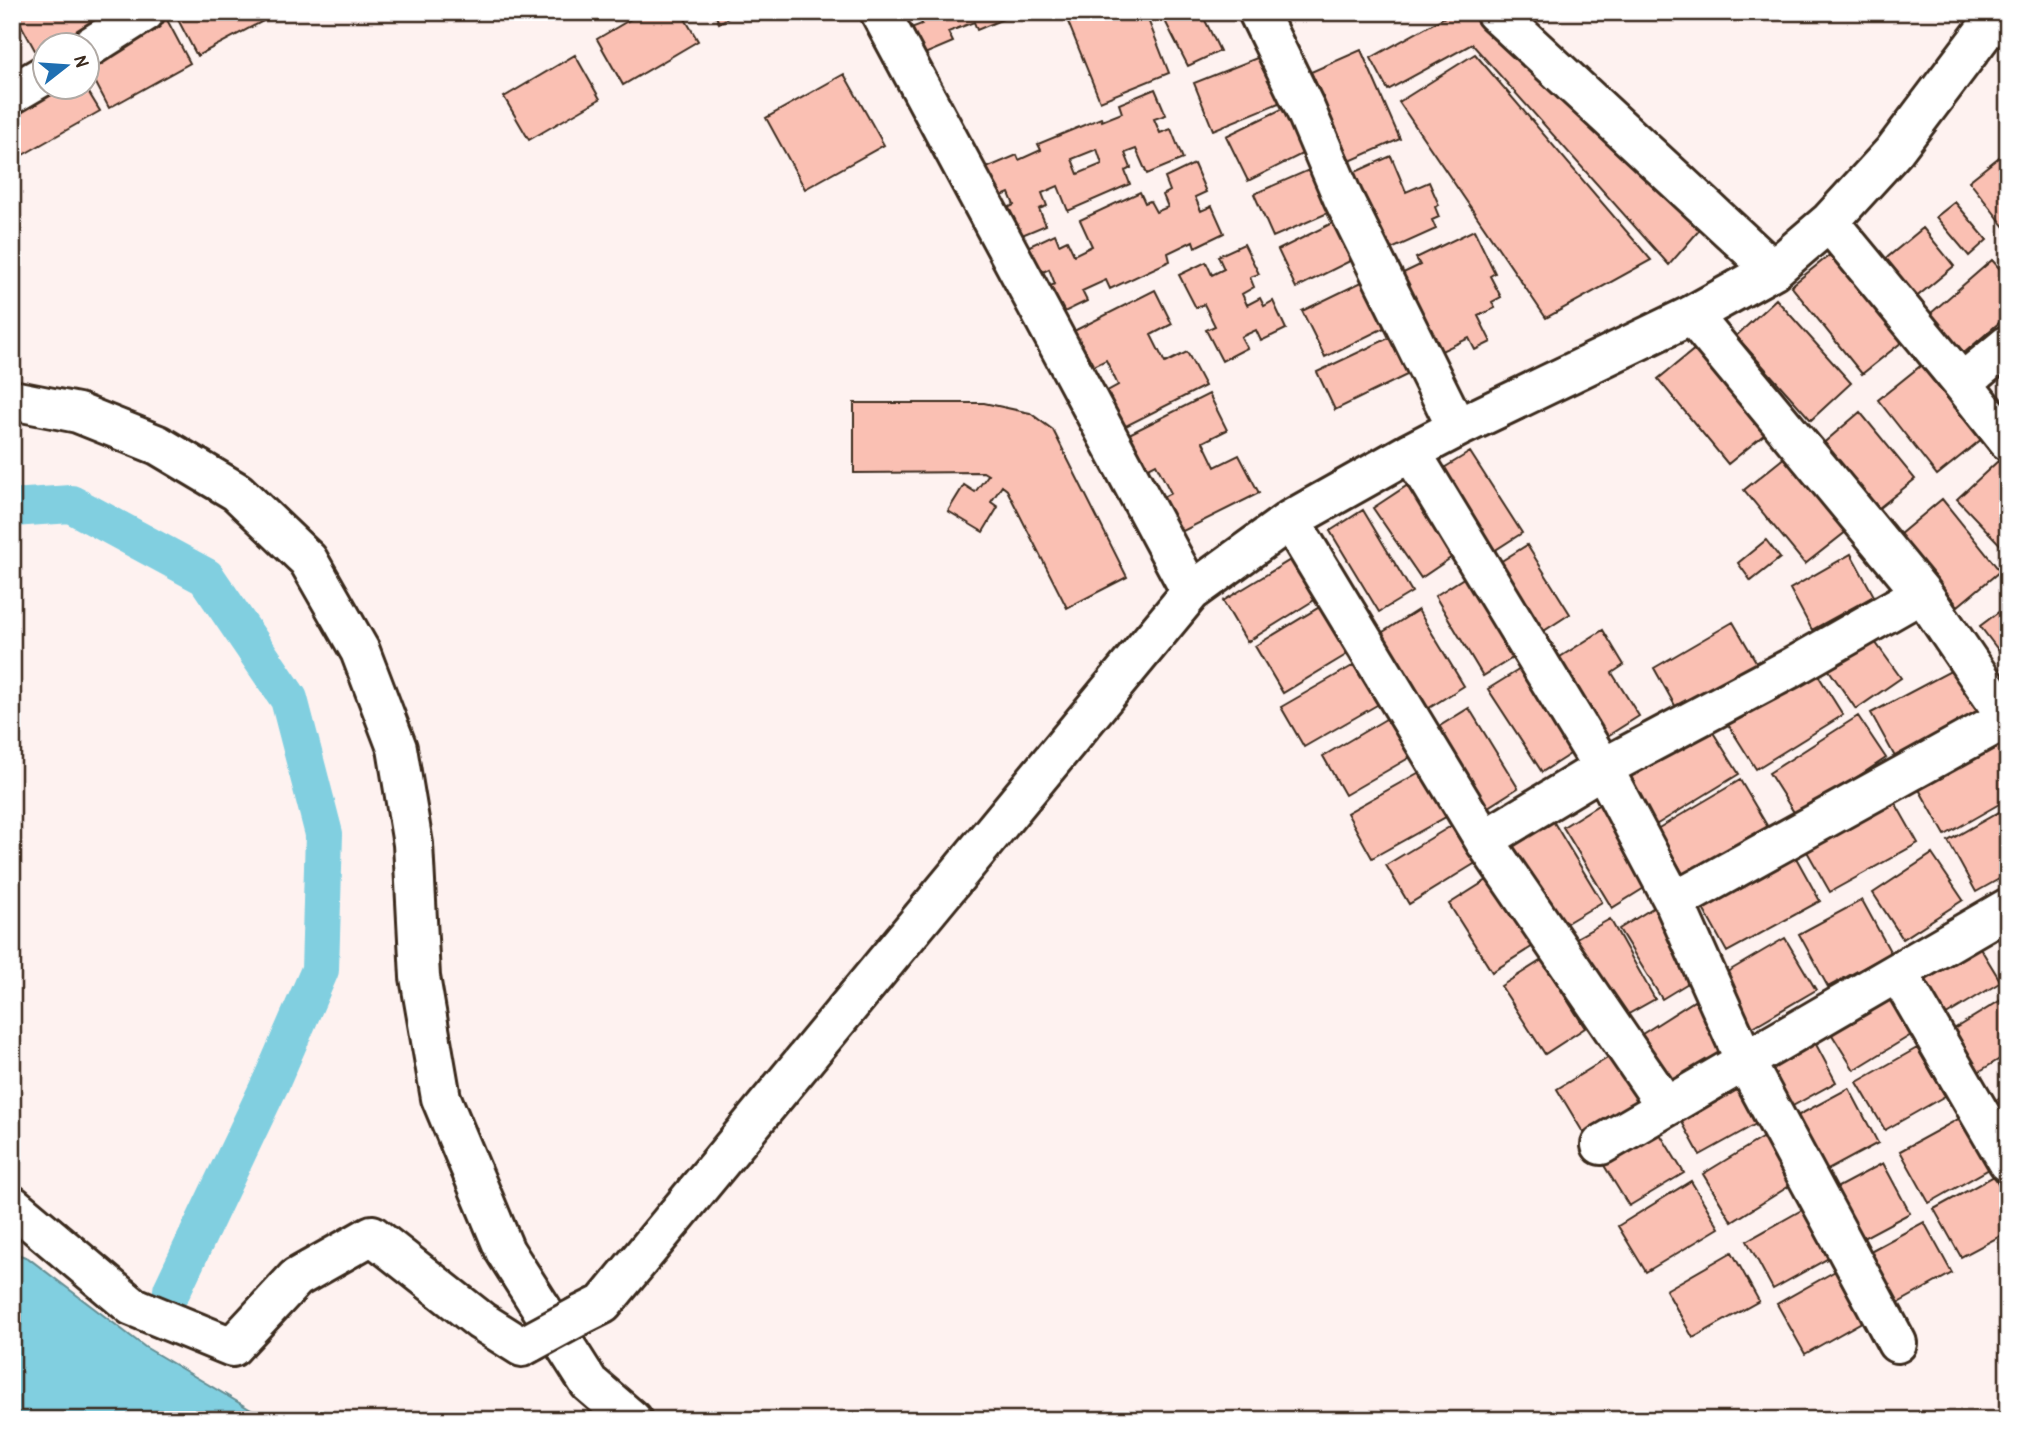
<svg xmlns="http://www.w3.org/2000/svg" width="2020" height="1432" viewBox="0 0 2020 1432" font-family="'Patrick Hand',sans-serif">
  <rect width="100%" height="100%" fill="#fef2f0"/>
  <filter id="ink" filterUnits="userSpaceOnUse"><feTurbulence type="fractalNoise" baseFrequency=".0143" numOctaves="2"/><feDisplacementMap in="SourceGraphic" scale="14" xChannelSelector="R" yChannelSelector="G"/><feConvolveMatrix kernelMatrix="1 2 1 2 8 2 1 2 1" color-interpolation-filters="sRGB"/></filter>
  <g filter="url(#ink)">
    <path fill="#81cfe0" stroke="#658d92" stroke-width="2" d="M 12,1252 L 28,1258 L 145,1347 L 268,1420 L 12,1420 Z"/>
    <g fill="none" stroke-linecap="round" stroke-linejoin="round">
      <path stroke="#81cfe0" stroke-width="38" d="M 12,508 L 71,504 L 206,577 L 289,699 L 324,834 L 320,970 L 272,1080 L 172,1290"/>
    </g>
    <path fill="#fac0b3" stroke="#3b2a1e" stroke-width="2" fill-rule="evenodd" d="M 14,12 L 115,12 L 52,46 L 46,46 L 46,49 L 37,54 Z
      M 174,12 L 280,12 L 197,56 Z
      M 643,12 L 681,12 L 698,41 L 623,85 L 597,39 Z
      M 714,12 L 738,12 L 719,23 Z
      M 918,12 L 1020,12 L 977,30 L 974,22 L 948,32 L 953,42 L 920,56 L 908,29 L 922,24 Z
      M 1064,12 L 1145,12 L 1169,73 L 1100,101 Z
      M 1168,12 L 1201,12 L 1220,51 L 1188,66 L 1162,15 Z
      M 1454,12 L 1476,12 L 1709,219 L 1669,265 L 1472,44 L 1388,90 L 1371,58 Z
      M 165,16 L 190,63 L 109,108 L 88,68 L 88,58 Z
      M 1361,50 L 1400,139 L 1350,161 L 1311,72 Z
      M 1267,54 L 1286,100 L 1213,130 L 1194,83 Z
      M 1475,54 L 1651,260 L 1546,318 L 1399,102 Z
      M 575,55 L 600,99 L 529,140 L 504,97 Z
      M 844,74 L 884,145 L 805,189 L 766,118 Z
      M 46,88 L 86,88 L 100,111 L 21,156 L 12,141 L 12,100 Z
      M 1155,89 L 1166,115 L 1154,119 L 1160,133 L 1171,129 L 1183,159 L 1147,174 L 1136,149 L 1125,153 L 1131,168 L 1125,171 L 1130,184 L 1068,211 L 1058,186 L 1042,193 L 1047,206 L 1039,209 L 1046,225 L 1015,238 L 1003,210 L 1014,205 L 1009,193 L 997,198 L 984,169 L 1017,155 L 1019,160 L 1041,150 L 1038,144 L 1101,118 L 1102,121 L 1122,113 L 1119,104 ZM 1097,149 L 1102,164 L 1078,174 L 1072,159 Z
      M 1288,106 L 1310,150 L 1248,181 L 1226,136 Z
      M 2008,150 L 2008,225 L 2005,227 L 1969,181 Z
      M 1391,156 L 1406,192 L 1429,182 L 1439,205 L 1435,207 L 1439,217 L 1432,220 L 1436,229 L 1385,252 L 1353,173 Z
      M 1194,164 L 1206,192 L 1195,197 L 1201,211 L 1212,206 L 1224,233 L 1195,247 L 1193,241 L 1168,253 L 1170,261 L 1110,289 L 1106,280 L 1082,291 L 1087,301 L 1054,317 L 1041,290 L 1055,284 L 1049,269 L 1035,276 L 1023,249 L 1055,234 L 1059,244 L 1067,240 L 1074,255 L 1092,246 L 1080,220 L 1140,192 L 1145,203 L 1150,201 L 1156,212 L 1168,207 L 1163,195 L 1170,191 L 1165,178 Z
      M 1318,166 L 1337,209 L 1273,237 L 1254,194 Z
      M 1955,202 L 1987,240 L 1969,256 L 1936,217 Z
      M 1342,218 L 1360,256 L 1296,288 L 1278,250 Z
      M 1923,228 L 1954,266 L 1914,299 L 1883,261 Z
      M 1474,230 L 1495,273 L 1490,276 L 1501,297 L 1492,302 L 1495,308 L 1478,316 L 1491,342 L 1475,350 L 1469,338 L 1435,354 L 1397,276 L 1420,265 L 1416,258 Z
      M 1244,244 L 1259,274 L 1250,277 L 1254,287 L 1242,294 L 1247,305 L 1260,298 L 1264,306 L 1273,301 L 1286,329 L 1261,341 L 1256,330 L 1241,337 L 1247,348 L 1222,361 L 1206,330 L 1215,326 L 1204,304 L 1196,308 L 1179,275 L 1206,262 L 1212,275 L 1224,269 L 1218,256 Z
      M 1831,254 L 1902,342 L 1862,374 L 1791,286 Z
      M 1992,260 L 2008,278 L 2008,315 L 1957,359 L 1923,320 Z
      M 1374,276 L 1396,322 L 1325,357 L 1302,311 Z
      M 1155,290 L 1172,324 L 1151,335 L 1165,363 L 1187,352 L 1205,386 L 1118,430 L 1100,395 L 1118,385 L 1106,360 L 1086,370 L 1068,334 Z
      M 1776,299 L 1851,383 L 1811,420 L 1736,336 Z
      M 1395,335 L 1413,372 L 1335,410 L 1317,372 Z
      M 1701,344 L 1771,429 L 1728,464 L 1658,379 Z
      M 1924,363 L 1983,438 L 1937,475 L 1878,400 Z
      M 1209,394 L 1227,430 L 1203,442 L 1215,467 L 1239,455 L 1259,493 L 1173,536 L 1155,501 L 1171,493 L 1156,464 L 1141,472 L 1123,437 Z
      M 854,403 L 984,403 L 1030,413 L 1053,430 L 1127,577 L 1067,608 L 1007,490 L 1002,486 L 991,502 L 998,507 L 983,532 L 948,511 L 964,485 L 975,492 L 988,475 L 983,472 L 854,473 Z
      M 1860,412 L 1915,479 L 1874,512 L 1820,446 Z
      M 1470,452 L 1522,533 L 1486,556 L 1434,474 Z
      M 1791,452 L 1852,527 L 1805,564 L 1744,490 Z
      M 1998,461 L 2008,471 L 2008,553 L 1957,499 Z
      M 1414,481 L 1461,551 L 1421,578 L 1373,508 Z
      M 1942,499 L 2000,571 L 1958,606 L 1899,535 Z
      M 1363,510 L 1412,592 L 1379,612 L 1330,531 Z
      M 1766,540 L 1780,558 L 1751,581 L 1738,563 Z
      M 1527,545 L 1570,614 L 1533,638 L 1489,569 Z
      M 1851,554 L 1874,596 L 1812,630 L 1790,589 Z
      M 1292,559 L 1316,599 L 1247,642 L 1223,601 Z
      M 1475,571 L 1524,651 L 1483,676 L 1435,596 Z
      M 1323,605 L 1351,652 L 1283,693 L 1255,646 Z
      M 2008,605 L 2008,663 L 1980,626 Z
      M 1418,610 L 1464,686 L 1421,713 L 1375,637 Z
      M 1733,622 L 1758,665 L 1678,711 L 1654,668 Z
      M 1603,630 L 1624,665 L 1612,673 L 1639,716 L 1601,740 L 1552,662 Z
      M 1868,632 L 1901,678 L 1856,709 L 1824,663 Z
      M 1361,661 L 1384,701 L 1304,747 L 1281,707 Z
      M 1811,664 L 1843,715 L 1756,769 L 1724,718 Z
      M 1525,666 L 1578,749 L 1542,772 L 1488,689 Z
      M 1960,666 L 1988,719 L 1900,766 L 1871,713 Z
      M 1469,708 L 1518,788 L 1480,812 L 1430,732 Z
      M 1391,716 L 1414,755 L 1345,795 L 1323,756 Z
      M 1858,716 L 1886,758 L 1797,817 L 1769,773 Z
      M 1709,726 L 1739,774 L 1654,826 L 1625,779 Z
      M 2003,733 L 2008,742 L 2008,799 L 1945,835 L 1916,784 Z
      M 1425,769 L 1451,814 L 1372,858 L 1347,813 Z
      M 1740,780 L 1769,829 L 1685,877 L 1657,829 Z
      M 1893,799 L 1918,843 L 1830,892 L 1805,848 Z
      M 1600,804 L 1649,885 L 1612,908 L 1563,827 Z
      M 2008,807 L 2008,874 L 1976,892 L 1948,841 Z
      M 1550,816 L 1602,902 L 1560,927 L 1509,842 Z
      M 1456,823 L 1479,861 L 1409,904 L 1386,865 Z
      M 1790,847 L 1820,901 L 1727,952 L 1697,898 Z
      M 1932,854 L 1963,900 L 1903,939 L 1873,893 Z
      M 1495,875 L 1538,943 L 1492,972 L 1449,904 Z
      M 1862,900 L 1891,953 L 1828,987 L 1799,934 Z
      M 1661,903 L 1703,974 L 1662,999 L 1619,929 Z
      M 2008,917 L 2008,958 L 1991,926 Z
      M 1610,919 L 1655,999 L 1616,1021 L 1571,941 Z
      M 1785,938 L 1816,990 L 1753,1027 L 1722,975 Z
      M 1976,941 L 2001,982 L 1943,1017 L 1918,976 Z
      M 1542,960 L 1585,1028 L 1545,1054 L 1501,986 Z
      M 1891,992 L 1916,1032 L 1854,1070 L 1829,1030 Z
      M 1702,996 L 1735,1050 L 1672,1090 L 1639,1036 Z
      M 2006,997 L 2008,1054 L 1970,1077 L 1944,1035 Z
      M 1811,1035 L 1836,1082 L 1780,1113 L 1755,1066 Z
      M 1917,1048 L 1945,1096 L 1885,1130 L 1857,1082 Z
      M 1619,1051 L 1649,1102 L 1587,1139 L 1557,1089 Z
      M 1735,1080 L 1765,1119 L 1700,1155 L 1677,1113 Z
      M 1849,1088 L 1878,1143 L 1813,1178 L 1784,1123 Z
      M 2008,1093 L 2008,1136 L 1989,1104 Z
      M 1960,1118 L 1989,1169 L 1929,1203 L 1900,1151 Z
      M 1652,1121 L 1684,1173 L 1629,1206 L 1597,1154 Z
      M 1770,1133 L 1799,1180 L 1732,1222 L 1703,1174 Z
      M 1883,1163 L 1910,1213 L 1852,1244 L 1825,1194 Z
      M 1994,1176 L 2008,1201 L 2008,1232 L 1961,1257 L 1934,1209 Z
      M 1691,1181 L 1719,1228 L 1646,1272 L 1618,1226 Z
      M 1807,1207 L 1834,1255 L 1773,1289 L 1747,1241 Z
      M 1924,1222 L 1952,1273 L 1889,1308 L 1861,1256 Z
      M 1732,1252 L 1759,1301 L 1693,1338 L 1666,1290 Z
      M 1846,1265 L 1874,1315 L 1805,1354 L 1777,1304 Z"/>
    <g fill="none" stroke-linecap="round" stroke-linejoin="round">
      <g stroke="#3b2a1e" stroke-width="44">
        <path id="minor" d="M 880,12 L 1191,592 L 1290,520 L 1411,452 L 1457,428 L 1692,315 L 1773,270 L 1829,222 L 1894,151 L 1999,12
          M 1258,12 L 1304,106 L 1343,198 L 1457,428
          M 1495,12 L 1773,270
          M 88,48 L 145,12
          M 12,94 L 46,74
          M 1829,222 L 1962,383 L 2008,441
          M 1962,383 L 2008,345
          M 12,400 L 78,413 L 158,445 L 237,492 L 308,560 L 360,651 L 397,748 L 413,844 L 420,977 L 441,1098 L 505,1251 L 589,1383 L 632,1420
          M 1411,452 L 1603,768 L 1674,902 L 1745,1061 L 1897,1343
          M 1290,520 L 1484,840
          M 1674,902 L 2007,718 L 1922,593
          M 1898,973 L 2008,1162
          M 1666,1106 L 1484,840 L 1603,768 L 1791,668 L 1922,593 L 1692,315
          M 1601,1145 L 2008,908
          M 12,1205 L 132,1306 L 232,1347 L 296,1278 L 372,1235 L 481,1321 L 522,1347 L 531,1342
          M 579,1316 L 603,1304 L 1191,592"/>
      </g>
      <use href="#minor" stroke="#fff" stroke-width="38"/>
      <g stroke="#3b2a1e" stroke-width="44" stroke-linecap="butt">
        <path id="minor-bridge" d="M 531,1342 L 579,1316"/>
      </g>
      <use href="#minor-bridge" stroke="#fff" stroke-width="38"/>
    </g>
  </g>
  <rect width="2020" height="1432" fill="none" stroke="#fff" stroke-width="42"/>
  <rect x="21" y="21" width="1978" height="1390" fill="none" stroke="#3b2a1e" stroke-width="2.5" filter="url(#ink)"/>
  <g transform="translate(66 66) rotate(73)"><circle r="33" fill="#ffffff" stroke="#b1aaa5" stroke-width="2"/>
  <path d="M0-5L12 26L0 18L-12 26Z" fill="#1f6fb2"/>
  <text y="-10" font-size="19" font-weight="bold" text-anchor="middle" fill="#3b2a1e">N</text>
  </g>
</svg>
